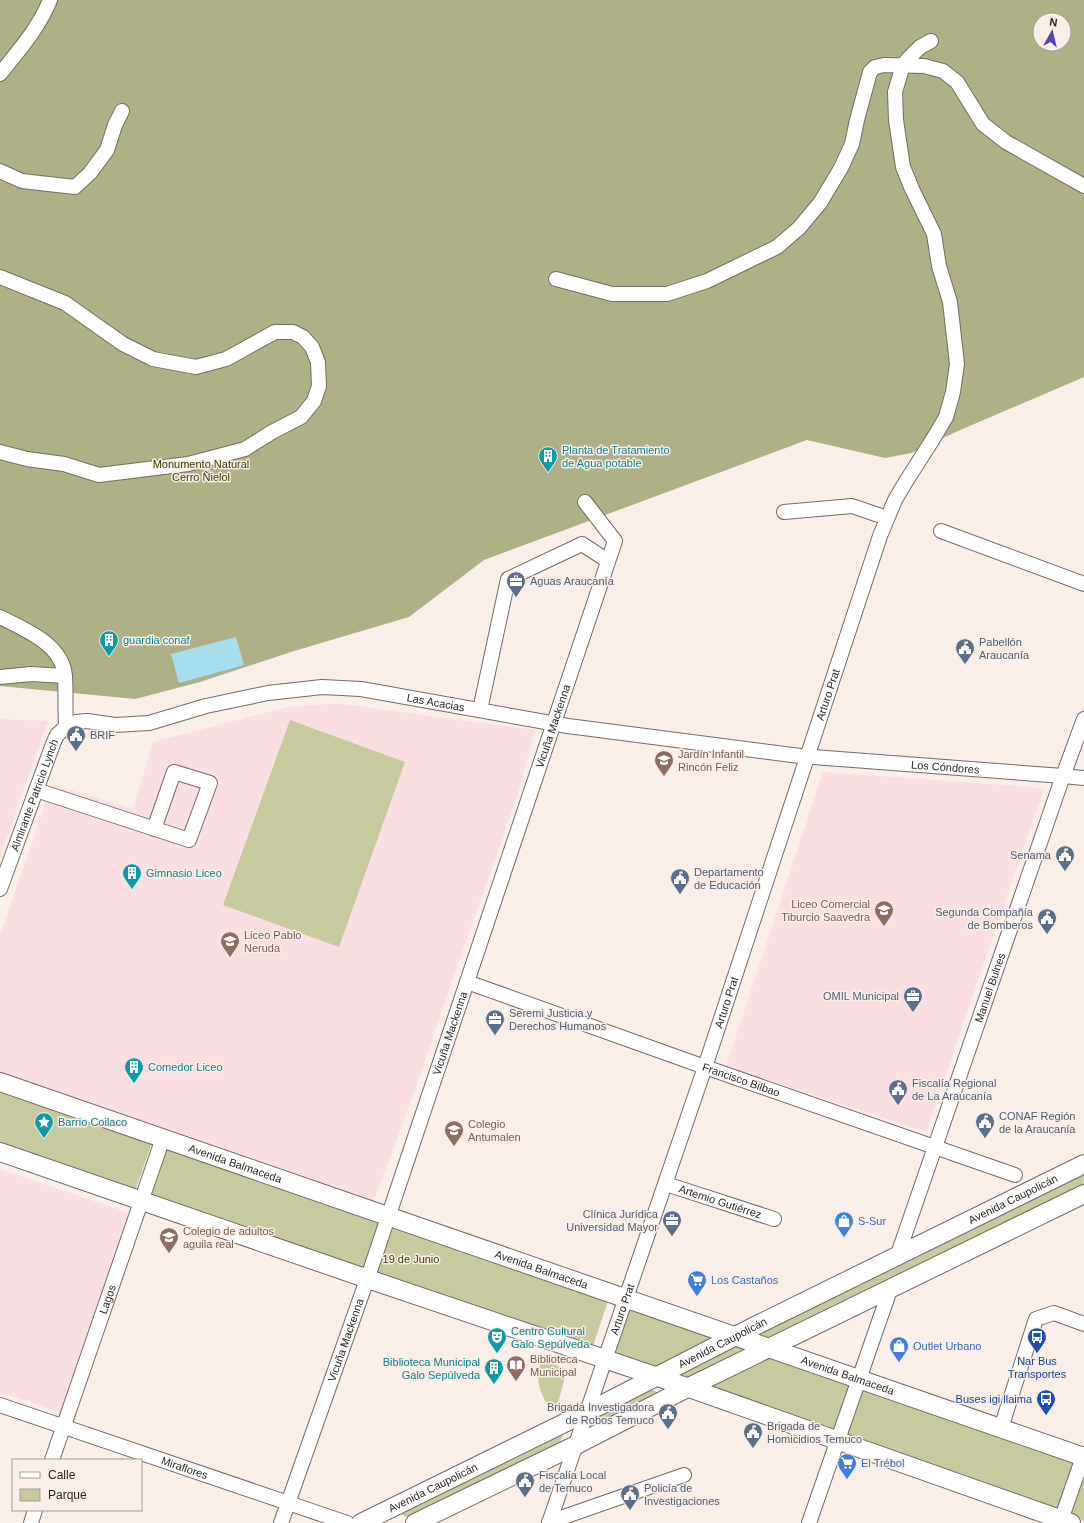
<svg xmlns="http://www.w3.org/2000/svg" width="1084" height="1523" viewBox="0 0 1084 1523" font-family="Helvetica,sans-serif">
  <rect width="100%" height="100%" fill="#f9eee8"/>
  <path fill="#fadfe2" d="M 326,704 L 342,704 L 535,730 L 517,796 L 502,840 L 452,981 L 414,1093 L 374,1201 L 0,1074 L 0,936 L 52,784 L 133,809 L 153,742 L 288,707 Z
    M 0,719 L 48,721 L 0,858 Z
    M 823,772 L 1044,788 L 926,1132 L 726,1066 Z
    M 0,1169 L 129,1213 L 60,1412 L 0,1392 Z"/>
  <path fill="#c7ca9f" d="M 290,720 L 405,762 L 339,947 L 223,905 Z
    M 0,1091 L 152,1143 L 135,1191 L 0,1143 Z
    M 167,1146 L 380,1220 L 364,1271 L 148,1197 Z
    M 1084,1169 L 1084,1189 L 771,1343 L 747,1335 Z
    M 391,1222 L 609,1298 L 592,1349 L 374,1273 Z
    M 629,1306 L 722,1337 L 657,1371 L 612,1355 Z
    M 737,1345 L 752,1349 L 693,1379 L 681,1374 Z
    M 772,1352 L 851,1383 L 834,1433 L 698,1388 Z
    M 541,1360 L 567,1369 L 557,1407 L 550,1410 C 539,1389 535,1384 541,1360 Z
    M 650,1388 L 660,1394 L 590,1430 L 595,1415 Z
    M 861,1388 L 1078,1459 L 1059,1513 L 845,1434 Z
    M 563,1431 L 560,1444 L 410,1519 L 399,1513 Z
    M 1084,1470 L 1084,1521 L 1068,1515 Z"/>
  <path fill="#aeb185" fill-rule="evenodd" d="M 0,0 L 1084,0 L 1084,377 L 958,431 L 911,453 L 885,458 L 807,440 L 484,560 L 409,617 L 294,651 L 200,682 L 135,699 L 0,686 ZM 1040,20 L 1064,20 L 1064,44 L 1040,44 Z"/>
  <path fill="#a7deef" d="M 236,637 L 244,665 L 179,683 L 171,654 Z"/>
  <g fill="none" stroke-linecap="round" stroke-linejoin="round">
    <g stroke="#746b66" stroke-width="16">
      <g id="minor">
        <path d="M 0,74 C 18,51 39,28 50,0"/>
        <path d="M 0,171 L 22,181 L 75,187 L 90,173 L 107,150 L 115,125 L 122,111"/>
        <path d="M 0,277 L 65,303 L 123,344 L 153,359 L 196,367 L 226,359 L 275,332 L 293,332 L 303,337 L 312,347 L 318,362 L 319,386 L 314,401 L 301,417 L 272,432 L 245,449 L 188,464 L 99,475 L 64,464 L 27,459 L 0,452"/>
        <path d="M 556,279 L 612,294 L 667,294 L 707,281 L 777,247 L 799,228 L 820,203 L 841,168 L 852,144 L 857,120 L 870,72 L 875,67 L 884,65 L 924,66 L 943,71 L 957,82 L 983,124 L 1006,142 L 1084,186"/>
        <path d="M 784,512 L 852,506 L 887,518"/>
        <path d="M 941,531 L 1084,584"/>
        <path d="M 0,617 C 25,630 63,644 65,677 C 66,693 65,710 66,727"/>
        <path d="M 0,677 L 31,674 L 65,676"/>
        <path d="M 480,710 L 508,579 L 582,544 L 608,561"/>
        <path d="M 36,790 L 189,840 L 210,783 L 174,772 L 154,829"/>
        <path id="s1" d="M 0,889 L 53,744 L 57,735 L 66,727 L 76,722 L 87,721 L 115,725 L 149,723 L 206,706 L 268,693 L 322,687 L 361,689 L 568,726 L 800,756 L 1063,776 L 1084,778"/>
        <path id="s2" d="M 467,982 L 705,1067 L 1015,1175"/>
        <path id="s3" d="M 666,1184 L 774,1219"/>
        <path id="s4" d="M 897,1257 L 1063,776 L 1084,719"/>
        <path id="s5" d="M 0,1405 L 347,1523"/>
        <path d="M 1001,1428 L 1036,1319 L 1054,1313 L 1084,1324"/>
        <path id="s6" d="M 52,1460 L 163,1138"/>
        <path d="M 549,1522 L 684,1475"/>
        <path d="M 31,1523 L 35,1510"/>
        <path id="s7" d="M 281,1523 L 370,1271 L 615,541 L 585,502"/>
        <path id="s8" d="M 549,1523 L 705,1067 L 880,536 L 895,500 L 905,483 L 933,439 L 946,417 L 953,392 L 957,364 L 950,302 L 939,266 L 934,234 L 912,189 L 903,167 L 896,120 L 895,92 L 903,65 L 908,59 L 920,47 L 931,41"/>
        <path d="M 809,1523 L 891,1287"/>
        <path d="M 1060,1523 L 1084,1454"/>
      </g>
    </g>
    <g stroke="#746b66" stroke-width="20">
      <g id="major">
        <path id="s9" d="M 0,1082 L 1084,1457"/>
        <path d="M 0,1152 L 368,1279 L 658,1377 L 1071,1523"/>
        <path id="s10" d="M 361,1523 L 603,1404 L 757,1325 L 1084,1164"/>
        <path d="M 415,1523 L 576,1445 L 687,1388 L 1084,1194"/>
      </g>
    </g>
    <use href="#minor" stroke="#fff" stroke-width="14"/>
    <use href="#major" stroke="#fff" stroke-width="18"/>
  </g>
  <defs>
    <g id="building-pin" transform="scale(1)"><path d="M0 17L-7.5 6A9.5 9.5 0 1 1 7.5 6Z" fill="#0f9aa8" stroke="#f9eee8"/><path d="M-4-6H4V6H1V3H-1V6H-4ZM-2.5-4.3h1.7v1.8h-1.7ZM.8-4.3h1.7v1.8H.8ZM-2.5-1h1.7V.8h-1.7ZM.8-1h1.7V.8H.8Z" fill="#fff"/></g>
    <g id="office-pin" transform="scale(1)"><path d="M0 17L-7.5 6A9.5 9.5 0 1 1 7.5 6Z" fill="#5c6f8a" stroke="#f9eee8"/><path d="M-6-3h4V-5.5h4V-3h4V5H-6ZM-1-4.5V-3h2v-1.5ZM-6 0V1H6V0Z" fill="#fff"/></g>
    <g id="civic-pin" transform="scale(1)"><path d="M0 17L-7.5 6A9.5 9.5 0 1 1 7.5 6Z" fill="#5c6f8a" stroke="#f9eee8"/><path d="M-.6-6.5H3V-4.5H.6V-3L4-1V1h2V6H-6V1h2V-1L-.6-3ZM-1.2 2.5V6h2.4V2.5Z" fill="#fff"/></g>
    <g id="school-pin" transform="scale(1)"><path d="M0 17L-7.5 6A9.5 9.5 0 1 1 7.5 6Z" fill="#8d6e63" stroke="#f9eee8"/><path d="M0-5L7-2L0 1L-7-2ZM-4 1L0 2.5L4 1V4Q0 6-4 4Z" fill="#fff"/></g>
    <g id="sight-pin" transform="scale(1)"><path d="M0 17L-7.5 6A9.5 9.5 0 1 1 7.5 6Z" fill="#0f9aa8" stroke="#f9eee8"/><path d="M0-6L1.8-2.2L6-1.7L2.9 1.2L3.7 5.4L0 3.3L-3.7 5.4L-2.9 1.2L-6-1.7L-1.8-2.2Z" fill="#fff"/></g>
    <g id="shop-pin" transform="scale(1)"><path d="M0 17L-7.5 6A9.5 9.5 0 1 1 7.5 6Z" fill="#3f7fe0" stroke="#f9eee8"/><path d="M-5-2.5h2.3a2.7 3.5 0 0 1 5.4 0H5L5.5 6h-11ZM-1.5-2.5h3a1.5 2.3 0 0 0-3 0Z" fill="#fff"/></g>
    <g id="supermarket-pin" transform="scale(1)"><path d="M0 17L-7.5 6A9.5 9.5 0 1 1 7.5 6Z" fill="#3f7fe0" stroke="#f9eee8"/><path d="M-6-5.5h2.5l.6 2H6L4.5 2H-2.5L-4.4-4H-6ZM-1.5 3.2a1.3 1.3 0 1 0 .1 0ZM3 3.2a1.3 1.3 0 1 0 .1 0Z" fill="#fff"/></g>
    <g id="theatre-pin" transform="scale(1)"><path d="M0 17L-7.5 6A9.5 9.5 0 1 1 7.5 6Z" fill="#0f9aa8" stroke="#f9eee8"/><path d="M-5-5.5Q0-4 5-5.5V0Q5 5 0 6Q-5 5-5 0ZM-3.3-2.5H-1v1.5H-3.3ZM1-2.5H3.3v1.5H1ZM-2.8 1Q0 5.5 2.8 1Z" fill="#fff"/></g>
    <g id="bus-pin" transform="scale(1)"><path d="M0 17L-7.5 6A9.5 9.5 0 1 1 7.5 6Z" fill="#1a4fb4" stroke="#f9eee8"/><path d="M-5-6H5V4H4V6H2V4H-2V6H-4V4H-5ZM-3.5-4V0h7V-4ZM-3.5 1.2v1.5H-2V1.2ZM2 1.2v1.5H3.5V1.2Z" fill="#fff"/></g>
    <g id="library-pin" transform="scale(1)"><path d="M0 17L-7.5 6A9.5 9.5 0 1 1 7.5 6Z" fill="#8d6e63" stroke="#f9eee8"/><path d="M-6-4Q-3-5.5-.7-3.5V5Q-3 3-6 4ZM6-4Q3-5.5 .7-3.5V5Q3 3 6 4Z" fill="#fff"/></g>
  </defs>
  <g fill-rule="evenodd">
    <use href="#building-pin" x="548" y="456"/>
    <use href="#office-pin" x="516" y="581"/>
    <use href="#building-pin" x="109" y="640"/>
    <use href="#civic-pin" x="965" y="648"/>
    <use href="#civic-pin" x="76" y="735"/>
    <use href="#school-pin" x="664" y="760"/>
    <use href="#civic-pin" x="1065" y="855"/>
    <use href="#building-pin" x="132" y="873"/>
    <use href="#civic-pin" x="680" y="878"/>
    <use href="#school-pin" x="884" y="910"/>
    <use href="#civic-pin" x="1047" y="918"/>
    <use href="#school-pin" x="230" y="941"/>
    <use href="#office-pin" x="913" y="996"/>
    <use href="#office-pin" x="495" y="1019"/>
    <use href="#building-pin" x="134" y="1067"/>
    <use href="#civic-pin" x="898" y="1089"/>
    <use href="#sight-pin" x="44" y="1122"/>
    <use href="#civic-pin" x="985" y="1122"/>
    <use href="#school-pin" x="454" y="1130"/>
    <use href="#office-pin" x="672" y="1220"/>
    <use href="#shop-pin" x="844" y="1221"/>
    <use href="#school-pin" x="169" y="1237"/>
    <use href="#supermarket-pin" x="697" y="1280"/>
    <use href="#theatre-pin" x="497" y="1337"/>
    <use href="#bus-pin" x="1037" y="1337"/>
    <use href="#shop-pin" x="899" y="1346"/>
    <use href="#library-pin" x="516" y="1365"/>
    <use href="#building-pin" x="494" y="1368"/>
    <use href="#bus-pin" x="1046" y="1399"/>
    <use href="#civic-pin" x="668" y="1413"/>
    <use href="#civic-pin" x="753" y="1432"/>
    <use href="#supermarket-pin" x="847" y="1463"/>
    <use href="#civic-pin" x="525" y="1481"/>
    <use href="#civic-pin" x="630" y="1494"/>
  </g>
  <g text-anchor="middle" dominant-baseline="central" stroke-width="3" stroke-linejoin="round" paint-order="stroke">
    <g font-size="11" fill="#0d838f" stroke="#f9eee8" text-anchor="start">
      <text x="562" y="450">Planta de Tratamiento<tspan x="562" dy="13">de Agua potable</tspan></text>
      <text x="123" y="640">guardia conaf</text>
      <text x="146" y="873">Gimnasio Liceo</text>
      <text x="148" y="1067">Comedor Liceo</text>
      <text x="58" y="1122">Barrio Coilaco</text>
      <text x="511" y="1331">Centro Cultural<tspan x="511" dy="13">Galo Sepúlveda</tspan></text>
      <text x="480" y="1362" text-anchor="end">Biblioteca Municipal<tspan x="480" dy="13">Galo Sepúlveda</tspan></text>
    </g>
    <g font-size="11" fill="#3a3c04" stroke="#f9eee8">
      <text x="201" y="464">Monumento Natural<tspan x="201" dy="13">Cerro Ñielol</tspan></text>
      <text x="411" y="1259">19 de Junio</text>
    </g>
    <g font-size="11" fill="#4e5e75" stroke="#f9eee8" text-anchor="start">
      <text x="530" y="581">Aguas Araucanía</text>
      <text x="979" y="642">Pabellón<tspan x="979" dy="13">Araucanía</tspan></text>
      <text x="90" y="735">BRIF</text>
      <text x="1051" y="855" text-anchor="end">Senama</text>
      <text x="694" y="872">Departamento<tspan x="694" dy="13">de Educación</tspan></text>
      <text x="1033" y="912" text-anchor="end">Segunda Compañía<tspan x="1033" dy="13">de Bomberos</tspan></text>
      <text x="899" y="996" text-anchor="end">OMIL Municipal</text>
      <text x="509" y="1013">Seremi Justicia y<tspan x="509" dy="13">Derechos Humanos</tspan></text>
      <text x="912" y="1083">Fiscalía Regional<tspan x="912" dy="13">de La Araucanía</tspan></text>
      <text x="999" y="1116">CONAF Región<tspan x="999" dy="13">de la Araucanía</tspan></text>
      <text x="658" y="1214" text-anchor="end">Clínica Jurídica<tspan x="658" dy="13">Universidad Mayor</tspan></text>
      <text x="654" y="1407" text-anchor="end">Brigada Investigadora<tspan x="654" dy="13">de Robos Temuco</tspan></text>
      <text x="767" y="1426">Brigada de<tspan x="767" dy="13">Homicidios Temuco</tspan></text>
      <text x="539" y="1475">Fiscalía Local<tspan x="539" dy="13">de Temuco</tspan></text>
      <text x="644" y="1488">Policía de<tspan x="644" dy="13">Investigaciones</tspan></text>
    </g>
    <g font-size="11" fill="#2a2624" stroke="#f9eee8">
      <text stroke="none"><textPath href="#s8" startOffset="874">Arturo Prat</textPath></text>
      <text stroke="none"><textPath href="#s1" startOffset="553">Las Acacias</textPath></text>
      <text stroke="none"><textPath href="#s7" startOffset="842">Vicuña Mackenna</textPath></text>
      <text stroke="none"><textPath href="#s1" startOffset="1067">Los Cóndores</textPath></text>
      <text stroke="none"><textPath href="#s1" startOffset="100">Almirante Patricio Lynch</textPath></text>
      <text stroke="none"><textPath href="#s4" startOffset="285">Manuel Bulnes</textPath></text>
      <text stroke="none"><textPath href="#s8" startOffset="550">Arturo Prat</textPath></text>
      <text stroke="none"><textPath href="#s7" startOffset="518">Vicuña Mackenna</textPath></text>
      <text stroke="none"><textPath href="#s2" startOffset="291">Francisco Bilbao</textPath></text>
      <text stroke="none"><textPath href="#s9" startOffset="249">Avenida Balmaceda</textPath></text>
      <text stroke="none"><textPath href="#s10" startOffset="728">Avenida Caupolicán</textPath></text>
      <text stroke="none"><textPath href="#s3" startOffset="57">Artemio Gutiérrez</textPath></text>
      <text stroke="none"><textPath href="#s9" startOffset="573">Avenida Balmaceda</textPath></text>
      <text stroke="none"><textPath href="#s6" startOffset="170">Lagos</textPath></text>
      <text stroke="none"><textPath href="#s8" startOffset="226">Arturo Prat</textPath></text>
      <text stroke="none"><textPath href="#s7" startOffset="194">Vicuña Mackenna</textPath></text>
      <text stroke="none"><textPath href="#s10" startOffset="404">Avenida Caupolicán</textPath></text>
      <text stroke="none"><textPath href="#s9" startOffset="897">Avenida Balmaceda</textPath></text>
      <text stroke="none"><textPath href="#s5" startOffset="195">Miraflores</textPath></text>
      <text stroke="none"><textPath href="#s10" startOffset="80">Avenida Caupolicán</textPath></text>
    </g>
    <g font-size="11" fill="#785e54" stroke="#f9eee8" text-anchor="start">
      <text x="678" y="754">Jardín Infantil<tspan x="678" dy="13">Rincón Feliz</tspan></text>
      <text x="870" y="904" text-anchor="end">Liceo Comercial<tspan x="870" dy="13">Tiburcio Saavedra</tspan></text>
      <text x="244" y="935">Liceo Pablo<tspan x="244" dy="13">Neruda</tspan></text>
      <text x="468" y="1124">Colegio<tspan x="468" dy="13">Antumalen</tspan></text>
      <text x="183" y="1231">Colegio de adultos<tspan x="183" dy="13">aguila real</tspan></text>
      <text x="530" y="1359">Biblioteca<tspan x="530" dy="13">Municipal</tspan></text>
    </g>
    <g font-size="11" fill="#366cbe" stroke="#f9eee8" text-anchor="start">
      <text x="858" y="1221">S-Sur</text>
      <text x="711" y="1280">Los Castaños</text>
      <text x="913" y="1346">Outlet Urbano</text>
      <text x="861" y="1463">El Trébol</text>
    </g>
    <g font-size="11" fill="#164399" stroke="#f9eee8">
      <text x="1037" y="1361">Nar Bus<tspan x="1037" dy="13">Transportes</tspan></text>
      <text x="1032" y="1399" text-anchor="end">Buses igi llaima</text>
    </g>
  </g>
  <rect x="12" y="1459" width="130" height="52" fill="#f9eee8" stroke="#a69e9a"/>
  <rect x="20" y="1472" width="20" height="6" fill="#ffffff" stroke="#a69e9a"/>
  <text x="48" y="1479" font-size="12" fill="#2a2624">Calle</text>
  <rect x="20" y="1489" width="20" height="12" fill="#c7ca9f" stroke="#a69e9a"/>
  <text x="48" y="1499" font-size="12" fill="#2a2624">Parque</text>
  <g transform="translate(1052 32) rotate(8)"><circle r="19" fill="#f9eee8" stroke="#a69e9a"/>
  <path d="M0-3L7 15L0 10L-7 15Z" fill="#5542ba"/>
  <text y="-6" font-size="11" font-weight="bold" text-anchor="middle" fill="#2a2624">N</text>
  </g>
</svg>
